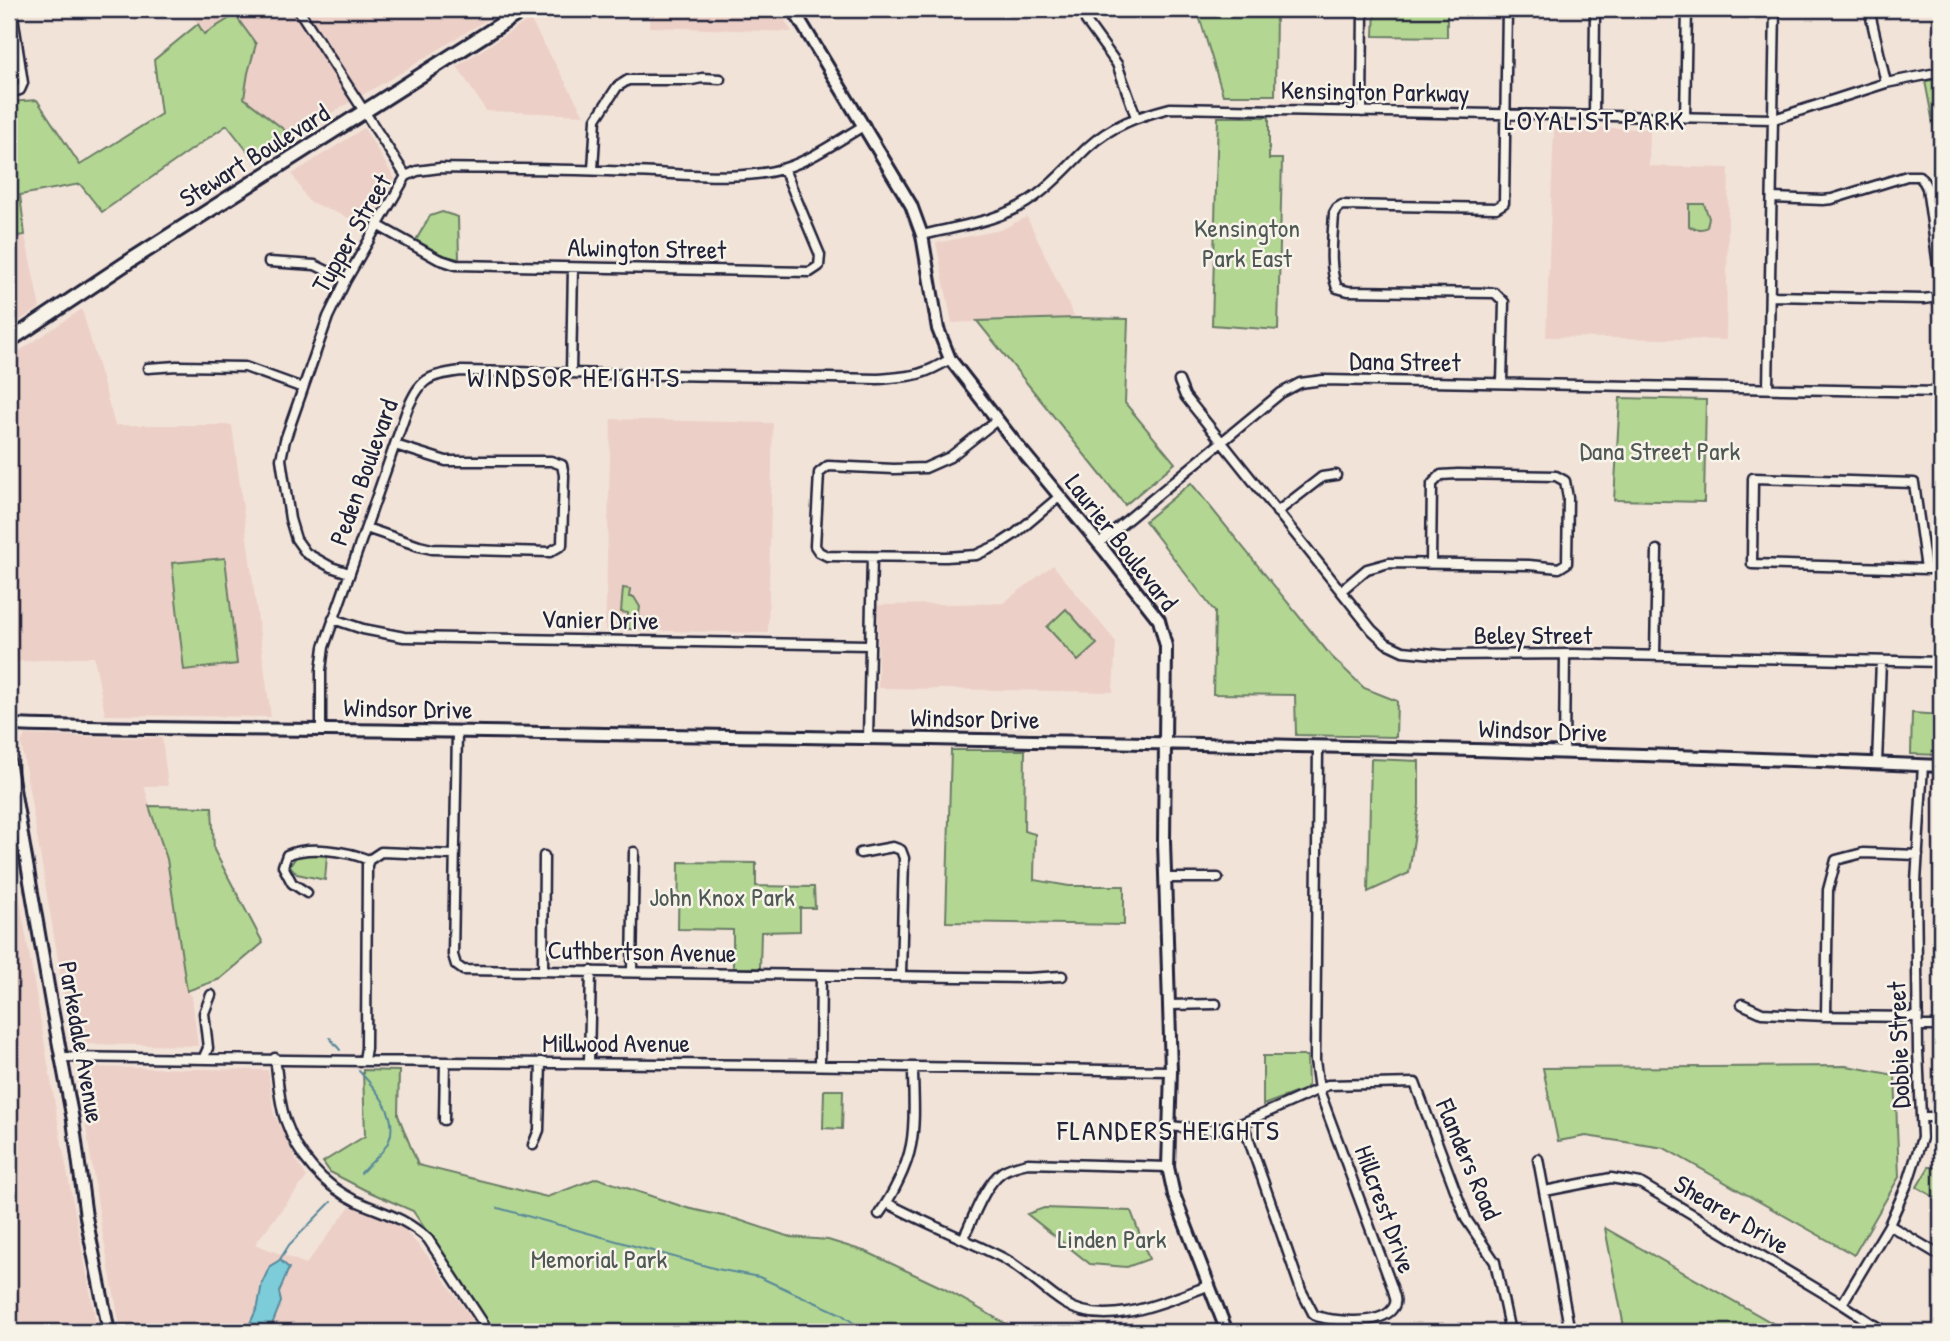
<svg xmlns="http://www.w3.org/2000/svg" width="1950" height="1341" viewBox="0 0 1950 1341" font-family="'Patrick Hand',sans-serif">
  <rect width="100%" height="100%" fill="#f2e3d9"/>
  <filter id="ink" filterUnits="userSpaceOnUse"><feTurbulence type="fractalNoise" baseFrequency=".0143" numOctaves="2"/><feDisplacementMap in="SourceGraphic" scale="14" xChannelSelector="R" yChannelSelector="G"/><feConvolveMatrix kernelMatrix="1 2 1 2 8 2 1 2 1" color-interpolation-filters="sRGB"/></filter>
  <g filter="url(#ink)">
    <path fill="#ecd0c7" d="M 188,9 L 504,9 L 404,71 L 292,136 L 244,98 L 248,73 L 256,44 L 235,15 L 204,34 Z
      M 650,9 L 778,9 L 792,32 L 649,27 Z
      M 530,19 L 584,115 L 486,111 L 457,66 Z
      M 1554,126 L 1650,129 L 1649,166 L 1729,168 L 1726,340 L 1546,337 Z
      M 364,128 L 395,179 L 368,226 L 308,201 L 292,174 Z
      M 1027,217 L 1075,318 L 952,323 L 936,243 L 1000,230 Z
      M 25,235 L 40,308 L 9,327 L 9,237 Z
      M 82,309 L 115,425 L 232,425 L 271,717 L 105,715 L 94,657 L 9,662 L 9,358 Z
      M 611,419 L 773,423 L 768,633 L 605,630 Z
      M 1053,565 L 1116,642 L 1113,692 L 878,688 L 878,605 L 1003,603 Z
      M 25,735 L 162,738 L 168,786 L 144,786 L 167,859 L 187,991 L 192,996 L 198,1046 L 82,1044 L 71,1036 L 21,743 Z
      M 9,836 L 61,1139 L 98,1332 L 9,1332 Z
      M 93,1067 L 268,1070 L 274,1114 L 297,1162 L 307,1177 L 255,1244 L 306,1264 L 350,1206 L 401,1226 L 428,1256 L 481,1332 L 121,1332 L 101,1225 L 79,1082 Z"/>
    <path fill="#b3d792" stroke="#6a7c66" stroke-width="2" d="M 1197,9 L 1276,9 L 1275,95 L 1223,95 Z
      M 1375,9 L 1447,9 L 1447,37 L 1374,36 Z
      M 235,15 L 256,44 L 248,73 L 244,98 L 292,136 L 256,162 L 227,125 L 102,212 L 80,184 L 20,195 L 25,235 L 9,237 L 9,196 L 15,195 L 9,136 L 9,102 L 37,100 L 80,165 L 161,114 L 154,60 L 198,24 L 204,34 Z
      M 1941,79 L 1941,139 L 1936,138 L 1925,81 Z
      M 1218,117 L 1269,117 L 1269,159 L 1282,159 L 1278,330 L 1212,325 Z
      M 1689,204 L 1704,204 L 1709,218 L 1707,227 C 1701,231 1695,229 1689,226 Z
      M 442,212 L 458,217 L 459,259 L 442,255 L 416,240 L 430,216 Z
      M 1075,318 L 1128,319 L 1125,403 L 1175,463 L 1125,505 L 977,321 Z
      M 1620,398 L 1706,400 L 1704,502 L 1614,500 Z
      M 1191,483 L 1331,656 L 1364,688 L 1397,701 L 1396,737 L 1296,735 L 1295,695 L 1213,694 L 1215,612 L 1145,521 Z
      M 225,558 L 237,664 L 184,670 L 172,563 Z
      M 623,588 L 630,589 L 629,597 L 634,597 L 640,607 L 637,629 L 628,629 L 628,613 L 621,612 Z
      M 1066,609 L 1097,644 L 1078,661 L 1047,627 Z
      M 1912,713 L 1941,715 L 1941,755 L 1911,754 Z
      M 951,750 L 1025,750 L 1024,831 L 1035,834 L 1034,880 L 1069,886 L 1124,886 L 1124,925 L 946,922 Z
      M 1371,759 L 1419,761 L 1419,805 L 1409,873 L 1368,892 Z
      M 149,806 L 212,807 L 214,850 L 263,943 L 220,979 L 187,991 L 167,859 Z
      M 304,855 L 327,855 L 325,880 L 297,874 L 290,866 L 296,857 Z
      M 679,862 L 756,863 L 756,886 L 814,887 L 815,908 L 800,908 L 800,931 L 761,932 L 760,968 L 733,968 L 733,930 L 678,929 Z
      M 1263,1056 L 1307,1056 L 1308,1085 L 1303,1090 L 1263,1105 Z
      M 1847,1066 L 1895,1075 L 1899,1177 L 1854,1255 L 1664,1148 L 1586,1136 L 1558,1141 L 1543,1068 Z
      M 363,1070 L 399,1071 L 398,1115 L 418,1165 L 547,1197 L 597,1178 L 687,1208 L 736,1219 L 790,1237 L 828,1240 L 867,1252 L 943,1288 L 1020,1332 L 494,1332 L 413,1211 L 365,1190 L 330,1172 L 323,1162 L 365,1136 Z
      M 824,1090 L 843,1090 L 842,1129 L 823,1128 Z
      M 1929,1167 L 1941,1167 L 1941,1201 L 1917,1187 Z
      M 1044,1208 L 1131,1211 L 1149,1259 L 1127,1267 L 1090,1264 L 1027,1214 Z
      M 1605,1228 L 1788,1332 L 1625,1332 Z"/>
    <path fill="#7dccd9" stroke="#59889a" stroke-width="2" d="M 280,1260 L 289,1268 L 279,1292 L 281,1302 L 269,1332 L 246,1332 L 258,1306 L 262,1283 L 270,1266 Z"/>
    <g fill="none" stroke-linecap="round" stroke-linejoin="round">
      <path stroke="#59889a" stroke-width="2" d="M 330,1038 L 340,1050
        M 359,1071 C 377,1090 405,1122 384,1149 C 378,1157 368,1165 361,1173
        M 498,1208 L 717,1269 L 759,1277 L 841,1314 L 866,1332
        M 279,1261 L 289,1245 L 331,1202"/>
      <g stroke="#22223b" stroke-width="13">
        <path id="street" d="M 298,9 L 406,176
          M 1085,9 L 1086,21 L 1117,64 L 1136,117
          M 1869,9 L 1886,83
          M 9,92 L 20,90 L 23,83 L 12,9
          M 1362,112 L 1363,9
          M 1594,116 L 1595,9
          M 1685,118 L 1687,9
          M 593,170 L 596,119 L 617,87 L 628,80 L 692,80 L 702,78 L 720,79
          M 377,225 L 438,259 L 456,265 L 810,272 L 819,266 L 820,255 L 784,169
          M 922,235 C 959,226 1002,221 1033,198 C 1054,184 1070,164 1088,147 C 1112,125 1139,116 1170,108 L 1774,119 L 1886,83 L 1941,72
          M 269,262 L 315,265 L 346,280
          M 1770,296 L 1924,299 L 1937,297 L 1941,286 L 1927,188 L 1924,182 L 1919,176 L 1907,176 L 1832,199 L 1823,200 L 1773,198
          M 148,368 L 177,366 L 245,367 L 303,388
          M 571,373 L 573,268
          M 1179,381 L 1185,396 L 1372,630 L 1386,643 L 1403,651 L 1444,655 L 1575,654 L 1941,662
          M 1502,383 L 1504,302 L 1495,293 L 1348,291 L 1337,288 C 1328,264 1333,238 1334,213 L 1337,208 L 1342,205 L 1496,208 L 1504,203 L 1507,9
          M 1768,388 L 1775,9
          M 997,420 L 950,457 L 925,468 L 894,469 L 828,466 L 819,473 L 815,546 L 819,552 L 827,556 L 946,557 L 976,555 L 998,545 L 1015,534 L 1059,497
          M 1277,512 L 1322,477 L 1336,475
          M 366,528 L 419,546 L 432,549 L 550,552 L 562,545 L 564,475 L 562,465 L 551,461 L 446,461 L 395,445
          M 1098,544 L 1281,393 L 1300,383 L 1323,380 L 1941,392
          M 1926,569 L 1914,483 L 1753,478 L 1752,564 L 1926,569 L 1941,569
          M 349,573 L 331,567 L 306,553 L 296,539 L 290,519 L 281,459 L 285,440 L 328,317 L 346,280 L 406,176 L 417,171 L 440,168 C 504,169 568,169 632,172 C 677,173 742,182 785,168 C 813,159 839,140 865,125
          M 1342,590 L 1367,569 L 1389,563 L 1529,565 L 1559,568 L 1567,563 L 1568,498 L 1565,481 L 1556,476 L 1458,474 L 1441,475 L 1432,484 L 1431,563
          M 333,619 L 363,629 L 404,637 L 869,645
          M 1655,655 L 1657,550
          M 321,730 L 321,670 L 324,647 L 407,410 C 421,378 427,376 461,371 L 878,379 C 911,376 921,377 950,359
          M 457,732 L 453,955 L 456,965 L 463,970 L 1028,978 L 1062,976
          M 868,739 L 872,557
          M 1564,753 L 1565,654
          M 1877,763 L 1881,661
          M 860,853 L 893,847 L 901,850 L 904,858 L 901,975
          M 1165,878 L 1218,878
          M 307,893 L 292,883 L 283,866 L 287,855 C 309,845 347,851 369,860
          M 543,971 L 544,856
          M 632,971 L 634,852
          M 1742,1004 L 1762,1013 L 1826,1016 L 1918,1017
          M 1170,1005 L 1216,1004
          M 1826,1016 L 1828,890 L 1836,860 L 1863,853 L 1918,855
          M 1918,1026 L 1941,1026
          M 62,1057 C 190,1058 318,1060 446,1062 C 688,1064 929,1066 1171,1071
          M 204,1057 L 208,1048 L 204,1013 L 211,995
          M 275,1058 C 278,1077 279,1105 286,1122 C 298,1157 323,1185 356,1201 C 385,1214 402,1216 428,1239 L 489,1332
          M 364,1060 L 366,1048 L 367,865 L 369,860 L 381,852 L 454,855
          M 589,1062 L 591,971
          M 820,1065 L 821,975
          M 1921,1117 L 1941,1117
          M 444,1120 L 445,1062
          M 1243,1123 L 1301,1290 L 1314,1315 C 1331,1322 1381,1326 1393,1308 C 1398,1301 1394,1295 1392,1287 L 1319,1090 L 1315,1060 L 1318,747
          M 1169,1126 L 1211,1130 L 1243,1123 L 1328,1085 L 1415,1083 L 1466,1219 L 1495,1262 L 1510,1332
          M 533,1145 L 539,1130 L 541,1062
          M 1538,1159 L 1570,1332
          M 1545,1191 L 1611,1178 L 1640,1183 L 1842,1304 L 1885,1332
          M 887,1203 C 925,1223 965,1239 1003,1258 C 1025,1270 1043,1290 1064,1303 C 1106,1330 1166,1301 1208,1286
          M 879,1214 C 892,1196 907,1167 911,1145 C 916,1120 913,1093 913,1068
          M 1889,1225 L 1941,1256
          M 963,1239 C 973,1219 984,1185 1002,1172 C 1010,1167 1019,1165 1028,1163 L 1168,1167
          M 1842,1304 L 1889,1225 L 1908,1182 L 1922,1138 L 1918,1051 L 1916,882 L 1923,765"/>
      </g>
      <g stroke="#22223b" stroke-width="16">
        <path id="secondary" d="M 793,9 L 911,205 L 922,235 L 938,329 L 950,359 L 1013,440 L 1105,551 L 1159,620 L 1166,646 L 1164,841 L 1171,1071 L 1168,1167 L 1174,1195 L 1227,1332
          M 9,725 C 167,730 326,729 485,732 C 970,740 1456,745 1941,766
          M 9,760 L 51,1003 L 73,1120 L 86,1217 L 109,1332"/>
      </g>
      <g stroke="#22223b" stroke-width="18">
        <path id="primary" d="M 9,341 L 125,264 L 525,9"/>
      </g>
      <use href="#street" stroke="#f7f3e8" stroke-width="8"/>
      <use href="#secondary" stroke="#f7f3e8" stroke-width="10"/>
      <use href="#primary" stroke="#f7f3e8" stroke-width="12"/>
    </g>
  </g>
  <g text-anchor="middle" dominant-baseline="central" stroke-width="5" stroke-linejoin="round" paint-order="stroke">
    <g font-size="26" fill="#22223b" stroke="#f7f3e8">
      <text transform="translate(1375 91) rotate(1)">Kensington Parkway</text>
      <text transform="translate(254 155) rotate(-32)">Stewart Boulevard</text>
      <text transform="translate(351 233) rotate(-60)">Tupper Street</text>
      <text transform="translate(647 248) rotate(1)">Alwington Street</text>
      <text transform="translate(1405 361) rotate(1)">Dana Street</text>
      <text transform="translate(363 472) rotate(-70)">Peden Boulevard</text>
      <text transform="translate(1122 542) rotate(52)">Laurier Boulevard</text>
      <text transform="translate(600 619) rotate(1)">Vanier Drive</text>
      <text x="1533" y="634">Beley Street</text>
      <text transform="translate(408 708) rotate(1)">Windsor Drive</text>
      <text transform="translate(975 718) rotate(1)">Windsor Drive</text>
      <text transform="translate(1543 730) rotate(2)">Windsor Drive</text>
      <text transform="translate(642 951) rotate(1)">Cuthbertson Avenue</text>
      <text transform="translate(82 1042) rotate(80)">Parkedale Avenue</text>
      <text x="616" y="1042">Millwood Avenue</text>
      <text transform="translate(1898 1045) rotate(-92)">Dobbie Street</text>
      <text transform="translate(1469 1159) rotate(67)">Flanders Road</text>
      <text transform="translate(1386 1209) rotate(70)">Hillcrest Drive</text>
      <text transform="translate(1732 1214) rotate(31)">Shearer Drive</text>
    </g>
    <g font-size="26" fill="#4e5855" stroke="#f7f3e8">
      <text x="1247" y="227">Kensington<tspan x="1247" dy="30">Park East</tspan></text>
      <text x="1660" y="450">Dana Street Park</text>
      <text x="722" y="896">John Knox Park</text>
      <text x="1112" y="1238">Linden Park</text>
      <text x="599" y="1258">Memorial Park</text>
    </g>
    <g font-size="28" letter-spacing="2" fill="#22223b" stroke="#f7f3e8">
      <text x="1595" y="120">LOYALIST PARK</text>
      <text x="574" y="377">WINDSOR HEIGHTS</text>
      <text x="1169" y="1130">FLANDERS HEIGHTS</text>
    </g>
  </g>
  <rect width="1950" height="1341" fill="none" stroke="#f7f3e8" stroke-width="35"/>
  <rect x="18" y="18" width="1915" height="1306" fill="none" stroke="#22223b" stroke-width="2.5" filter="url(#ink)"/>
</svg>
